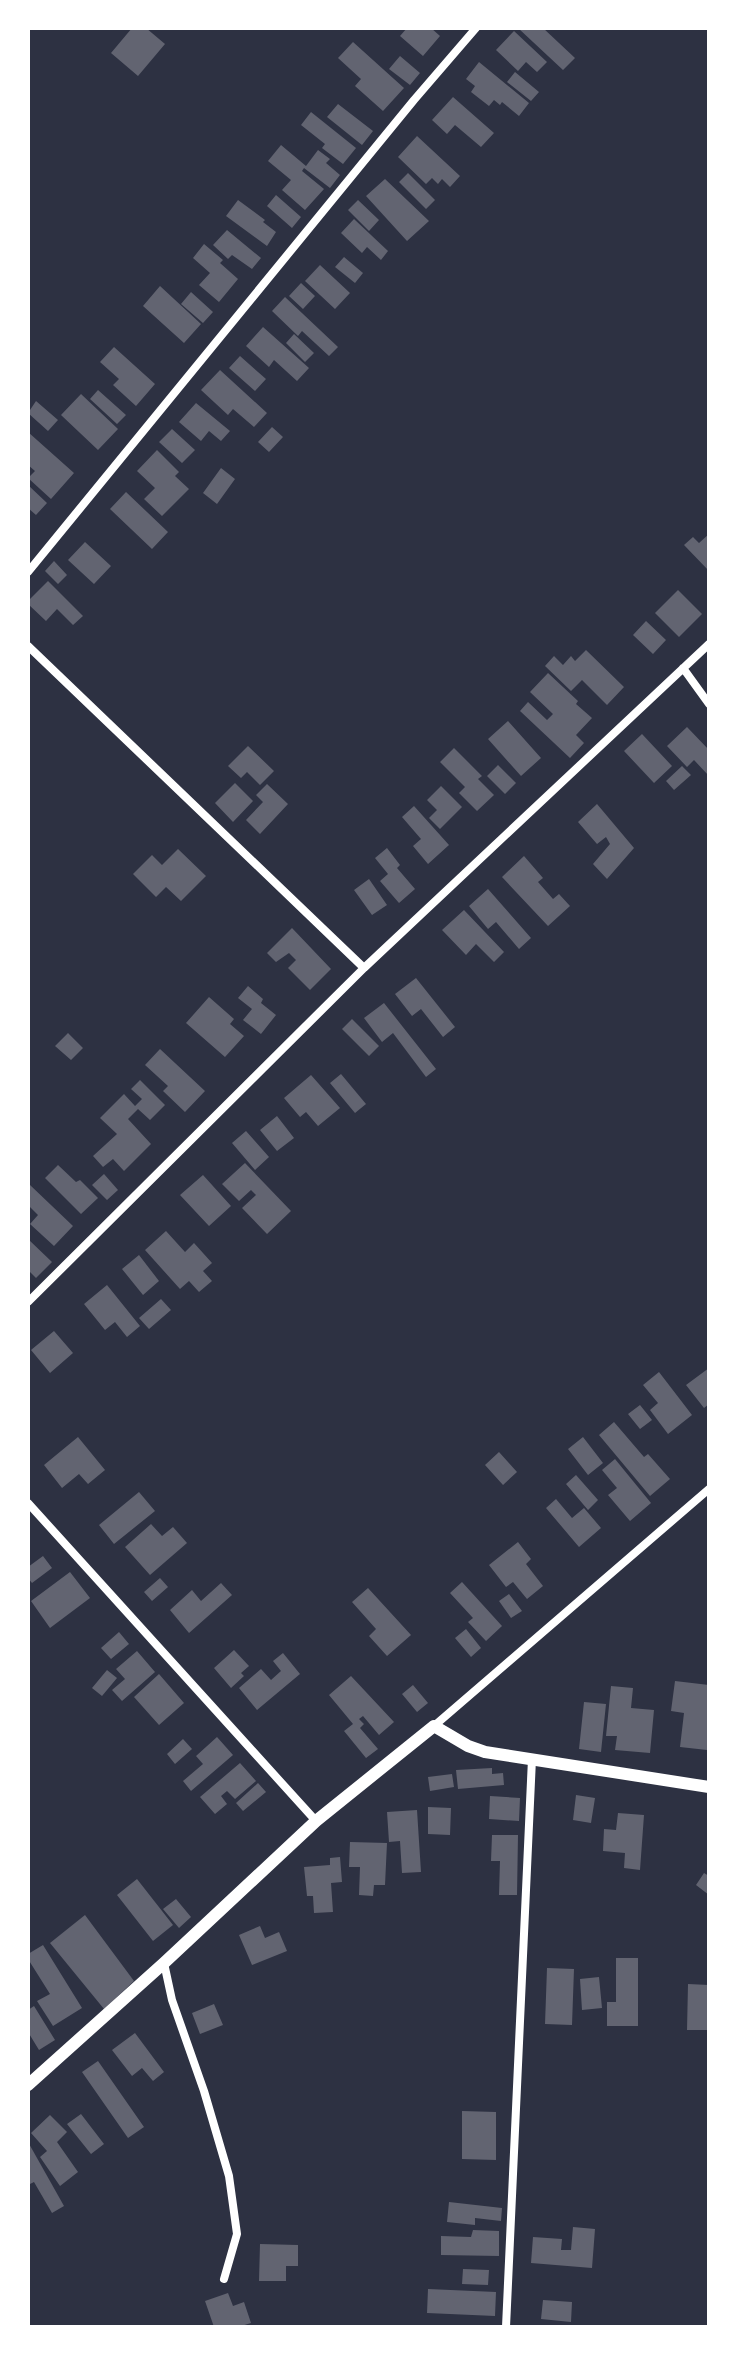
<svg xmlns="http://www.w3.org/2000/svg" width="737" height="2355" viewBox="0 0 737 2355" font-family="Manrope,sans-serif">
  <rect width="100%" height="100%" fill="#2d3142"/>
  <path fill="#626471" d="M 132,28 L 146,28 L 165,44 L 138,76 L 111,53 Z
    M 407,28 L 431,28 L 440,36 L 423,56 L 400,36 Z
    M 518,28 L 543,28 L 575,58 L 563,70 Z
    M 514,31 L 547,62 L 537,72 L 526,62 L 518,71 L 496,50 Z
    M 353,42 L 404,88 L 383,111 L 355,86 L 361,79 L 338,58 Z
    M 400,56 L 420,73 L 410,85 L 389,69 Z
    M 479,62 L 529,103 L 519,116 L 502,102 L 500,105 L 494,100 L 489,106 L 471,92 L 475,86 L 466,79 Z
    M 515,72 L 539,92 L 531,101 L 507,82 Z
    M 453,97 L 494,133 L 481,147 L 455,125 L 447,134 L 432,120 Z
    M 338,104 L 373,131 L 362,145 L 327,117 Z
    M 311,112 L 356,148 L 343,164 L 322,148 L 325,144 L 301,125 Z
    M 417,136 L 460,176 L 450,187 L 442,179 L 438,184 L 432,178 L 426,184 L 398,157 Z
    M 281,145 L 306,166 L 318,150 L 330,159 L 326,163 L 340,175 L 330,188 L 304,168 L 302,171 L 324,189 L 305,210 L 282,190 L 291,180 L 268,161 Z
    M 408,173 L 435,200 L 426,209 L 399,182 Z
    M 385,179 L 429,221 L 407,241 L 366,196 Z
    M 276,195 L 301,217 L 292,228 L 267,206 Z
    M 238,200 L 265,220 L 263,222 L 276,232 L 267,246 L 226,216 Z
    M 358,200 L 379,220 L 369,231 L 348,210 Z
    M 354,219 L 388,251 L 381,260 L 367,247 L 362,253 L 341,233 Z
    M 227,230 L 261,258 L 252,269 L 232,255 L 228,259 L 213,245 Z
    M 204,244 L 223,260 L 220,263 L 238,279 L 219,302 L 199,285 L 210,273 L 193,258 Z
    M 344,257 L 363,273 L 355,283 L 335,267 Z
    M 320,265 L 350,293 L 335,309 L 305,281 Z
    M 301,283 L 315,296 L 303,309 L 289,296 Z
    M 160,286 L 201,324 L 184,343 L 143,306 Z
    M 191,292 L 213,312 L 203,323 L 181,304 Z
    M 285,297 L 338,347 L 329,356 L 302,331 L 298,336 L 272,311 Z
    M 263,327 L 309,368 L 297,381 L 274,360 L 269,367 L 246,346 Z
    M 294,334 L 314,353 L 305,362 L 286,343 Z
    M 114,347 L 155,384 L 136,406 L 113,385 L 119,379 L 100,362 Z
    M 240,356 L 266,379 L 255,391 L 229,368 Z
    M 220,370 L 267,413 L 254,427 L 233,409 L 228,415 L 201,390 Z
    M 98,390 L 126,415 L 117,424 L 90,399 Z
    M 81,394 L 118,429 L 98,450 L 61,415 Z
    M 36,401 L 58,420 L 48,431 L 28,413 Z
    M 196,403 L 230,431 L 221,441 L 209,431 L 201,441 L 179,422 Z
    M 272,427 L 283,437 L 269,452 L 258,442 Z
    M 172,429 L 195,450 L 182,463 L 159,442 Z
    M 28,432 L 74,473 L 51,499 L 28,478 L 35,471 L 28,465 Z
    M 157,450 L 179,472 L 175,476 L 189,489 L 162,516 L 144,499 L 155,488 L 137,471 Z
    M 221,468 L 235,479 L 217,504 L 203,493 Z
    M 28,485 L 47,503 L 36,515 L 28,508 Z
    M 126,492 L 168,532 L 152,549 L 110,509 Z
    M 709,534 L 709,571 L 684,545 L 693,537 L 699,543 Z
    M 85,542 L 111,566 L 94,584 L 68,560 Z
    M 54,561 L 67,575 L 58,584 L 45,571 Z
    M 48,581 L 83,616 L 73,625 L 57,609 L 46,621 L 28,604 L 28,601 Z
    M 678,590 L 702,614 L 679,637 L 655,613 Z
    M 646,621 L 666,640 L 653,654 L 633,635 Z
    M 586,650 L 624,687 L 607,705 L 582,680 L 571,691 L 545,666 L 554,656 L 563,665 L 571,656 L 575,661 Z
    M 548,673 L 578,701 L 576,704 L 592,718 L 576,735 L 584,743 L 570,758 L 520,711 L 528,702 L 547,720 L 553,714 L 530,692 Z
    M 508,721 L 541,758 L 521,776 L 488,739 Z
    M 687,727 L 709,750 L 709,776 L 694,760 L 687,767 L 667,746 Z
    M 642,734 L 672,766 L 654,783 L 624,751 Z
    M 248,746 L 274,771 L 260,785 L 247,772 L 241,778 L 228,766 Z
    M 454,748 L 482,776 L 478,779 L 494,795 L 477,811 L 459,793 L 465,787 L 440,762 Z
    M 498,765 L 516,783 L 505,794 L 487,776 Z
    M 682,766 L 691,775 L 674,790 L 666,781 Z
    M 235,783 L 253,801 L 233,822 L 215,803 Z
    M 267,784 L 288,804 L 260,834 L 246,820 L 263,802 L 256,795 Z
    M 441,786 L 462,807 L 440,829 L 429,818 L 437,810 L 427,800 Z
    M 597,804 L 634,848 L 607,879 L 593,864 L 610,844 L 606,837 L 597,844 L 578,822 Z
    M 414,806 L 449,845 L 428,864 L 413,846 L 421,839 L 402,817 Z
    M 387,848 L 400,865 L 397,868 L 415,889 L 399,903 L 380,881 L 388,874 L 375,858 Z
    M 178,849 L 206,876 L 181,901 L 166,887 L 156,897 L 133,874 L 152,855 L 162,865 Z
    M 524,856 L 543,878 L 538,882 L 553,899 L 559,894 L 570,906 L 548,926 L 502,877 Z
    M 369,879 L 387,905 L 372,915 L 354,890 Z
    M 488,889 L 531,938 L 519,949 L 496,922 L 488,929 L 469,906 Z
    M 464,910 L 504,952 L 494,962 L 476,944 L 466,955 L 442,930 Z
    M 292,928 L 331,969 L 310,990 L 288,968 L 296,960 L 289,953 L 276,962 L 267,953 Z
    M 416,978 L 455,1027 L 443,1037 L 421,1009 L 412,1016 L 395,994 Z
    M 248,986 L 263,999 L 261,1003 L 276,1015 L 261,1034 L 243,1020 L 252,1009 L 238,998 Z
    M 209,997 L 234,1019 L 230,1024 L 244,1036 L 225,1057 L 186,1023 Z
    M 384,1003 L 436,1069 L 426,1077 L 393,1033 L 382,1042 L 364,1018 Z
    M 352,1019 L 379,1046 L 369,1056 L 342,1029 Z
    M 68,1033 L 83,1048 L 71,1060 L 55,1046 Z
    M 160,1049 L 205,1091 L 185,1112 L 163,1091 L 168,1086 L 145,1065 Z
    M 341,1074 L 366,1104 L 355,1113 L 330,1083 Z
    M 311,1075 L 340,1108 L 318,1126 L 306,1112 L 300,1117 L 284,1098 Z
    M 140,1080 L 165,1105 L 150,1120 L 138,1109 L 128,1119 L 151,1144 L 124,1171 L 113,1159 L 103,1167 L 93,1156 L 117,1134 L 100,1118 L 124,1094 L 135,1106 L 142,1099 L 131,1089 Z
    M 277,1116 L 294,1138 L 277,1151 L 260,1130 Z
    M 246,1131 L 269,1157 L 255,1170 L 232,1143 Z
    M 245,1163 L 291,1211 L 267,1234 L 242,1208 L 256,1195 L 251,1190 L 239,1201 L 222,1184 Z
    M 58,1165 L 76,1182 L 80,1180 L 98,1198 L 81,1214 L 45,1178 Z
    M 104,1174 L 118,1190 L 107,1200 L 92,1185 Z
    M 203,1175 L 231,1206 L 209,1226 L 180,1195 Z
    M 30,1185 L 73,1226 L 54,1246 L 30,1224 L 38,1215 L 28,1205 L 28,1187 Z
    M 166,1231 L 185,1252 L 194,1243 L 212,1263 L 203,1271 L 212,1281 L 199,1292 L 189,1281 L 180,1289 L 145,1250 Z
    M 28,1239 L 52,1262 L 36,1278 L 28,1270 Z
    M 139,1255 L 159,1281 L 143,1295 L 122,1269 Z
    M 107,1285 L 140,1326 L 127,1337 L 115,1322 L 105,1330 L 84,1304 Z
    M 161,1299 L 171,1310 L 149,1329 L 139,1318 Z
    M 54,1331 L 73,1353 L 50,1373 L 31,1350 Z
    M 709,1368 L 709,1404 L 704,1408 L 686,1385 Z
    M 659,1372 L 692,1415 L 668,1434 L 650,1410 L 658,1403 L 643,1385 Z
    M 640,1405 L 652,1420 L 640,1429 L 628,1414 Z
    M 614,1422 L 644,1457 L 648,1454 L 670,1479 L 650,1496 L 599,1435 Z
    M 78,1437 L 105,1470 L 88,1484 L 79,1474 L 62,1488 L 44,1465 Z
    M 583,1437 L 603,1463 L 588,1475 L 568,1449 Z
    M 499,1452 L 517,1472 L 503,1485 L 485,1465 Z
    M 615,1459 L 651,1503 L 630,1521 L 608,1495 L 617,1488 L 602,1470 Z
    M 576,1475 L 598,1500 L 588,1510 L 566,1484 Z
    M 139,1492 L 155,1511 L 114,1544 L 99,1525 Z
    M 556,1499 L 572,1518 L 584,1508 L 601,1528 L 579,1547 L 546,1508 Z
    M 151,1524 L 162,1536 L 173,1527 L 187,1543 L 150,1575 L 125,1547 Z
    M 518,1542 L 531,1559 L 526,1564 L 543,1586 L 527,1599 L 513,1582 L 506,1587 L 489,1565 Z
    M 43,1556 L 52,1568 L 32,1583 L 28,1578 L 28,1567 Z
    M 70,1572 L 90,1598 L 50,1628 L 31,1601 Z
    M 160,1578 L 168,1587 L 152,1601 L 144,1592 Z
    M 462,1582 L 502,1626 L 486,1641 L 468,1622 L 473,1618 L 450,1593 Z
    M 221,1583 L 232,1595 L 189,1633 L 170,1610 L 192,1590 L 201,1601 Z
    M 368,1588 L 411,1635 L 387,1656 L 369,1636 L 376,1629 L 352,1602 Z
    M 509,1594 L 522,1611 L 511,1618 L 499,1601 Z
    M 466,1629 L 481,1648 L 471,1657 L 455,1638 Z
    M 119,1632 L 129,1644 L 111,1659 L 101,1648 Z
    M 234,1650 L 249,1666 L 241,1673 L 244,1676 L 231,1688 L 214,1668 Z
    M 137,1651 L 155,1672 L 122,1701 L 112,1690 L 125,1679 L 116,1669 Z
    M 283,1653 L 300,1674 L 257,1710 L 239,1688 L 261,1669 L 271,1680 L 281,1671 L 273,1661 Z
    M 107,1670 L 117,1678 L 102,1696 L 92,1688 Z
    M 159,1674 L 184,1703 L 159,1725 L 134,1697 Z
    M 351,1676 L 394,1722 L 379,1735 L 363,1716 L 359,1719 L 364,1724 L 360,1728 L 378,1749 L 366,1758 L 344,1731 L 353,1724 L 329,1695 Z
    M 675,1681 L 709,1685 L 707,1750 L 680,1747 L 684,1713 L 671,1711 Z
    M 413,1685 L 428,1703 L 417,1712 L 402,1694 Z
    M 611,1686 L 633,1688 L 631,1708 L 654,1710 L 650,1753 L 615,1750 L 617,1736 L 606,1736 Z
    M 584,1702 L 606,1704 L 601,1752 L 579,1749 Z
    M 217,1737 L 233,1755 L 191,1791 L 183,1781 L 203,1764 L 196,1756 Z
    M 183,1739 L 192,1749 L 175,1764 L 167,1754 Z
    M 240,1763 L 256,1781 L 235,1799 L 227,1791 L 221,1796 L 227,1804 L 215,1814 L 200,1797 Z
    M 492,1768 L 492,1774 L 503,1773 L 504,1785 L 458,1789 L 456,1770 Z
    M 452,1774 L 454,1787 L 430,1791 L 428,1777 Z
    M 258,1783 L 266,1792 L 243,1811 L 236,1803 Z
    M 576,1795 L 595,1798 L 591,1823 L 573,1820 Z
    M 490,1796 L 520,1798 L 519,1821 L 489,1819 Z
    M 428,1807 L 451,1808 L 450,1835 L 428,1834 Z
    M 417,1810 L 421,1872 L 402,1873 L 400,1841 L 389,1842 L 387,1812 Z
    M 618,1813 L 644,1815 L 640,1870 L 624,1868 L 625,1853 L 603,1851 L 604,1829 L 616,1830 Z
    M 492,1835 L 518,1835 L 517,1895 L 499,1895 L 500,1861 L 491,1861 Z
    M 350,1842 L 387,1843 L 385,1885 L 374,1885 L 373,1896 L 359,1895 L 360,1867 L 349,1867 Z
    M 340,1857 L 342,1882 L 331,1883 L 333,1912 L 314,1913 L 313,1896 L 307,1896 L 304,1867 L 330,1865 L 330,1858 Z
    M 704,1873 L 709,1876 L 709,1895 L 696,1885 Z
    M 137,1879 L 173,1925 L 153,1941 L 117,1895 Z
    M 176,1899 L 191,1917 L 179,1928 L 163,1909 Z
    M 85,1915 L 134,1981 L 104,2009 L 50,1943 Z
    M 260,1926 L 265,1938 L 279,1932 L 287,1951 L 252,1965 L 239,1935 Z
    M 43,1945 L 82,2008 L 53,2026 L 37,2001 L 50,1994 L 28,1959 L 28,1954 Z
    M 616,1958 L 638,1958 L 638,2026 L 607,2026 L 607,2002 L 616,2002 Z
    M 547,1968 L 574,1969 L 572,2025 L 545,2024 Z
    M 599,1977 L 602,2008 L 582,2010 L 580,1979 Z
    M 688,1984 L 709,1985 L 709,2030 L 687,2030 Z
    M 214,2004 L 223,2025 L 200,2034 L 192,2013 Z
    M 34,2006 L 55,2040 L 39,2050 L 28,2032 L 28,2010 Z
    M 135,2033 L 164,2072 L 153,2081 L 142,2068 L 132,2076 L 112,2050 Z
    M 98,2061 L 144,2127 L 128,2138 L 82,2072 Z
    M 462,2111 L 496,2112 L 496,2160 L 462,2159 Z
    M 81,2114 L 104,2144 L 91,2154 L 67,2124 Z
    M 50,2115 L 67,2132 L 57,2142 L 78,2172 L 60,2186 L 40,2157 L 47,2151 L 31,2133 Z
    M 28,2142 L 64,2206 L 52,2213 L 34,2182 L 28,2185 Z
    M 449,2202 L 502,2208 L 501,2221 L 475,2218 L 475,2225 L 447,2222 Z
    M 573,2227 L 595,2229 L 592,2268 L 531,2263 L 533,2237 L 562,2239 L 561,2250 L 571,2250 Z
    M 473,2230 L 499,2231 L 499,2256 L 441,2255 L 441,2236 L 471,2237 Z
    M 260,2244 L 298,2245 L 298,2266 L 286,2266 L 286,2281 L 259,2281 Z
    M 463,2269 L 489,2270 L 488,2285 L 462,2284 Z
    M 428,2289 L 496,2292 L 495,2316 L 427,2313 Z
    M 228,2293 L 233,2306 L 244,2302 L 251,2323 L 238,2327 L 214,2327 L 205,2301 Z
    M 543,2300 L 572,2302 L 571,2322 L 541,2319 Z"/>
  <g fill="none" stroke-linecap="round" stroke-linejoin="round">
    <path stroke="#fff" stroke-width="8" d="M 28,572 L 414,100 L 476,28
      M 28,646 L 364,968
      M 683,668 L 709,704
      M 28,1302 L 364,968 L 709,644
      M 28,1503 L 316,1821
      M 434,1726 L 709,1489
      M 164,1963 L 172,2000 L 204,2091 L 229,2176 L 237,2234 L 224,2279
      M 506,2327 L 532,1759"/>
    <path stroke="#fff" stroke-width="12" d="M 28,2085 L 164,1963 L 316,1821 L 434,1726 L 468,1746 L 485,1752 L 709,1787"/>
  </g>
  <rect width="737" height="2355" fill="none" stroke="#ffffff" stroke-width="60"/>
</svg>
